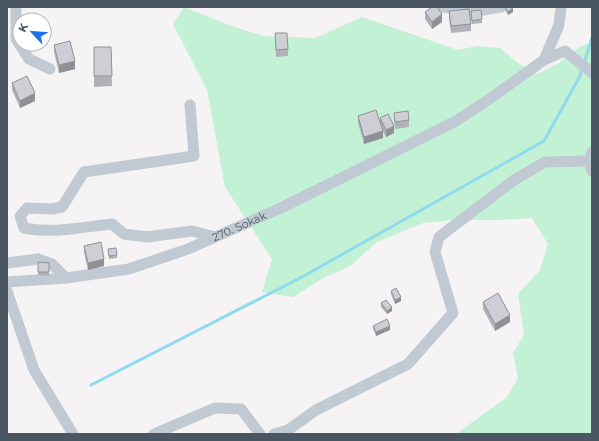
<svg xmlns="http://www.w3.org/2000/svg" width="599" height="441" viewBox="0 0 599 441" font-family="Montserrat,sans-serif">
  <rect width="100%" height="100%" fill="#f5f3f3"/>
  <path fill="#c3f1d5" d="M 184,7 L 226,24 L 263,36 L 315,38 L 362,17 L 458,50 L 477,46 L 500,48 L 518,63 L 538,74 L 559,63 L 581,46 L 592,43 L 592,434 L 456,434 L 507,397 L 518,378 L 513,353 L 524,335 L 518,294 L 540,270 L 548,244 L 532,218 L 498,220 L 455,220 L 423,223 L 377,242 L 350,266 L 323,278 L 293,297 L 262,292 L 272,259 L 225,187 L 207,90 L 173,24 Z"/>
  <g fill="none" stroke-linecap="round" stroke-linejoin="round">
    <path stroke="#90daee" stroke-width="3" d="M 584,64 L 592,37
      M 91,385 L 302,277 L 544,141 L 580,76 L 582,69"/>
    <g stroke="#c1cad2" stroke-width="11">
      <path d="M 16,7 L 16,39 L 29,59 L 50,69"/>
      <path d="M 443,7 L 477,11 L 501,7"/>
      <path d="M 544,60 L 565,51 L 592,73"/>
      <path d="M 190,105 L 194,156 L 84,172 L 62,207 L 52,209 L 27,208 L 20,216 L 24,228 C 53,234 82,227 112,224 L 124,234 L 147,237 L 192,231 L 215,237"/>
      <path d="M 592,152 L 589,161 L 592,171"/>
      <path d="M 7,263 L 38,259 L 52,264 L 66,278"/>
      <path id="s1" d="M 7,282 L 66,278 L 129,269 L 188,249 L 283,207 L 456,121 L 488,100 L 544,60 L 559,25 L 561,7"/>
      <path d="M 7,291 L 34,370 L 73,434"/>
      <path d="M 154,434 L 215,408 L 241,409 L 260,434"/>
      <path d="M 274,434 L 288,430 L 316,410 L 408,364 L 453,313 L 435,252 L 439,237 L 514,180 L 545,162 L 589,161"/>
    </g>
  </g>
  <path fill="#b0b2b7" d="M 505,7 L 513,12 L 508,15 L 505,10 Z
    M 449,11 L 471,24 L 471,31 L 451,33 L 449,18 Z
    M 471,11 L 482,19 L 482,23 L 472,24 Z
    M 425,12 L 442,22 L 432,29 L 425,19 Z
    M 275,33 L 288,49 L 288,56 L 276,57 Z
    M 54,45 L 75,69 L 59,73 L 54,52 Z
    M 94,47 L 111,47 L 112,86 L 94,87 Z
    M 12,83 L 35,101 L 20,108 L 12,90 Z
    M 394,113 L 409,120 L 409,127 L 395,129 L 394,120 Z
    M 358,116 L 380,123 L 380,118 L 394,133 L 386,137 L 382,129 L 383,138 L 364,144 L 358,123 Z
    M 84,246 L 104,266 L 88,270 L 84,253 Z
    M 108,249 L 117,255 L 117,258 L 109,259 Z
    M 38,262 L 49,263 L 49,276 L 38,275 Z
    M 391,291 L 401,301 L 395,304 L 391,294 Z
    M 483,302 L 510,322 L 495,331 L 483,309 Z
    M 381,303 L 392,311 L 387,314 L 381,307 Z
    M 373,326 L 390,330 L 376,336 L 373,329 Z"/>
  <path fill="#909195" d="M 513,8 L 513,12 L 508,15 L 508,12 Z
    M 442,14 L 442,22 L 432,29 L 432,22 Z
    M 75,61 L 75,69 L 59,73 L 59,65 Z
    M 35,93 L 35,101 L 20,108 L 20,101 Z
    M 394,126 L 394,133 L 386,137 L 386,130 Z
    M 383,131 L 383,138 L 364,144 L 364,137 Z
    M 104,259 L 104,266 L 88,270 L 88,263 Z
    M 401,297 L 401,301 L 395,304 L 395,300 Z
    M 392,307 L 392,311 L 387,314 L 387,311 Z
    M 510,315 L 510,322 L 495,331 L 495,324 Z
    M 390,326 L 390,330 L 376,336 L 376,332 Z"/>
  <path fill="#cdcfd5" stroke="#909195" d="M 432,7 L 437,7 L 442,14 L 432,22 L 425,12 Z
    M 505,7 L 512,7 L 513,8 L 508,12 Z
    M 469,9 L 471,24 L 451,26 L 449,11 Z
    M 481,10 L 482,19 L 472,21 L 471,11 Z
    M 275,33 L 287,33 L 288,49 L 276,50 Z
    M 70,41 L 75,61 L 59,65 L 54,45 Z
    M 94,47 L 111,47 L 112,76 L 94,76 Z
    M 27,76 L 35,93 L 20,101 L 12,83 Z
    M 376,110 L 383,131 L 364,137 L 358,116 Z
    M 408,111 L 409,120 L 395,122 L 394,113 Z
    M 388,114 L 394,126 L 386,130 L 380,118 Z
    M 101,242 L 104,259 L 88,263 L 84,246 Z
    M 116,248 L 117,255 L 109,256 L 108,249 Z
    M 38,262 L 49,263 L 49,272 L 38,272 Z
    M 396,288 L 401,297 L 395,300 L 391,291 Z
    M 498,293 L 510,315 L 495,324 L 483,302 Z
    M 386,300 L 392,307 L 387,311 L 381,303 Z
    M 387,319 L 390,326 L 376,332 L 373,326 Z"/>
  <g text-anchor="middle" dominant-baseline="central" stroke-width="3.5" stroke-linejoin="round" paint-order="stroke">
    <g font-size="11" fill="#4a5661" stroke="#fff">
      <text stroke="none"><textPath href="#s1" startOffset="241">270. Sokak</textPath></text>
    </g>
  </g>
  <rect width="599" height="441" fill="none" stroke="#4a5661" stroke-width="16"/>
  <g transform="translate(32 32) rotate(296)"><circle r="19" fill="#ffffff" stroke="#b7bbc0"/>
  <path d="M0-3L7 15L0 10L-7 15Z" fill="#1a73e8"/>
  <text y="-6" font-size="11" font-weight="bold" text-anchor="middle" fill="#4a5661">K</text>
  </g>
</svg>
